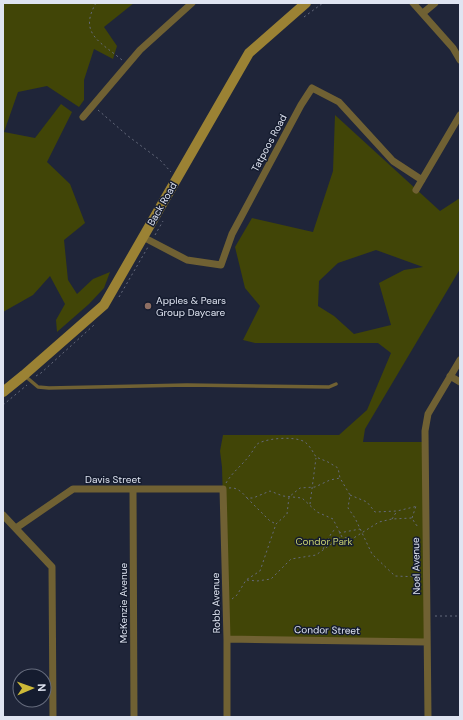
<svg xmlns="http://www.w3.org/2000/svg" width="463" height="720" viewBox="0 0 463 720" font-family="'DM Sans',sans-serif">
  <rect width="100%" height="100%" fill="#1f2539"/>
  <path fill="#414507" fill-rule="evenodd" d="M 3,3 L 134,3 L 104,27 L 117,46 L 113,59 L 94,49 L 84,80 L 84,100 L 79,107 L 47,86 L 18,92 L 4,132 L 35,138 L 61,104 L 72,112 L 47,162 L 70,184 L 85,223 L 64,240 L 68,280 L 77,294 L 93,279 L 110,272 L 104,288 L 89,304 L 57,332 L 56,320 L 65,304 L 50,276 L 33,295 L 3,312 Z
    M 335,115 L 440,211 L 460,198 L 460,269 L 365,429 L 363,442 L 425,442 L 427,642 L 227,639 L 222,467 L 220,451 L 223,435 L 339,435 L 367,410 L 391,353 L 378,343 L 255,343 L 243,340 L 260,306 L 245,288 L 235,247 L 252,218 L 313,232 L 333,171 ZM 376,250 L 423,267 L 404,270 L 379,283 L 391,325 L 354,334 L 334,316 L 318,306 L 319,281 L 338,263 Z"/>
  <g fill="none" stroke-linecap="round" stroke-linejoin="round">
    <path stroke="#656a7c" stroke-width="1" stroke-dasharray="2 3" stroke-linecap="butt" d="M 96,3 C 78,34 101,42 122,60
      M 304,17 L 323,3
      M 98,110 L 128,136 L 160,160 L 171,172
      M 155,235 L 163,221
      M 119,297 L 148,247
      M 36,376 L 41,373 L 94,325
      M 3,405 L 27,385
      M 226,483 C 233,471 244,464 252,452 C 254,449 256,444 259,443 C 269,438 295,436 305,442 C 310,446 313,452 316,457 L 328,462 L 338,468 L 340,478 L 350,495 L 348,508 L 355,518 L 372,554 L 395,576 L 420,577
      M 229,488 C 237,487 242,492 247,498 L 253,498 L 270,491 L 283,496 L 302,498 L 317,512 L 333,519 L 342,537 L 352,539 L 379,522 L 392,519 L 412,518 L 416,525 L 419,526
      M 350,495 L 367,502 L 375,512 L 397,511 L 418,506
      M 247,498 L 270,521 L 276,524
      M 310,504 L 316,458
      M 412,518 L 416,506
      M 392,519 L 397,511
      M 339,533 L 360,529
      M 323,549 L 332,532 L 336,529
      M 247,580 L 257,581 L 271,579 L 291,559 L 316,555 L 341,537
      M 232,599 L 237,595 L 246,580 L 260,571 L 276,524 L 287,514 L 289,497 L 300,488 L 315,487 L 330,480 L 340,478
      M 435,616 L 460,616"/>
    <path stroke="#706133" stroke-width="3.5" d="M 25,376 L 38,387 L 49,388 L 187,385 L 329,387 L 336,384"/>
    <path stroke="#706133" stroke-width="7" d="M 413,3 L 453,48 L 460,60
      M 423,13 L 435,3
      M 83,117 L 140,50 L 192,3
      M 416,190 L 460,115
      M 143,237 L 187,260 L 221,265 L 232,234 L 301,105 L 312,88 L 339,102 L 393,161 L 422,180
      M 450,376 L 460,382
      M 133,489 L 134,717
      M 3,515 L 52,567 L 53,717
      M 16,528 L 73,489 L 223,489 L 227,639 L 227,717
      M 227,639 L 427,642
      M 428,717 L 425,431 L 428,414 L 460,360"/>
    <path stroke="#9b8234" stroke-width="10" d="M 3,392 L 24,375 L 104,305 L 249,53 L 306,3"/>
  </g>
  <circle fill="#8d6e63" stroke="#151c2f" stroke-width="1.5" cx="148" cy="306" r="4"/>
  <g text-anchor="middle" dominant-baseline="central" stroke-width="3" stroke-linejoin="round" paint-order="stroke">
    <g font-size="10" fill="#dfe4f1" stroke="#151c2f">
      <text transform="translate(269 143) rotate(-62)">Tatpoos Road</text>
      <text transform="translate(162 204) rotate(-60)">Back Road</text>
      <text x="113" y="479">Davis Street</text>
      <text transform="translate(416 566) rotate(-91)">Noel Avenue</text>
      <text transform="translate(123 603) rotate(-90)">McKenzie Avenue</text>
      <text transform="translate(216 603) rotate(-91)">Robb Avenue</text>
      <text transform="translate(327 630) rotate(1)">Condor Street</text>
    </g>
    <g font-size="10" fill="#dfe4f1" stroke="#151c2f" text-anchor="start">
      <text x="156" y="300">Apples &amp; Pears<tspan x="156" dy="12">Group Daycare</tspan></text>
    </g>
    <g font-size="10" fill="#c7d071" stroke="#151c2f">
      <text x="324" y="541">Condor Park</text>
    </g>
  </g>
  <rect width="463" height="720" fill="none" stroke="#dfe4f1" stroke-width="8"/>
  <g transform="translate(32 688) rotate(88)"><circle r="19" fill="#151c2f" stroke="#666c7d"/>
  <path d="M0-3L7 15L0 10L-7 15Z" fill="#cdb938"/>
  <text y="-6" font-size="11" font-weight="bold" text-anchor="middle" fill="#dfe4f1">N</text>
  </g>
</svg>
